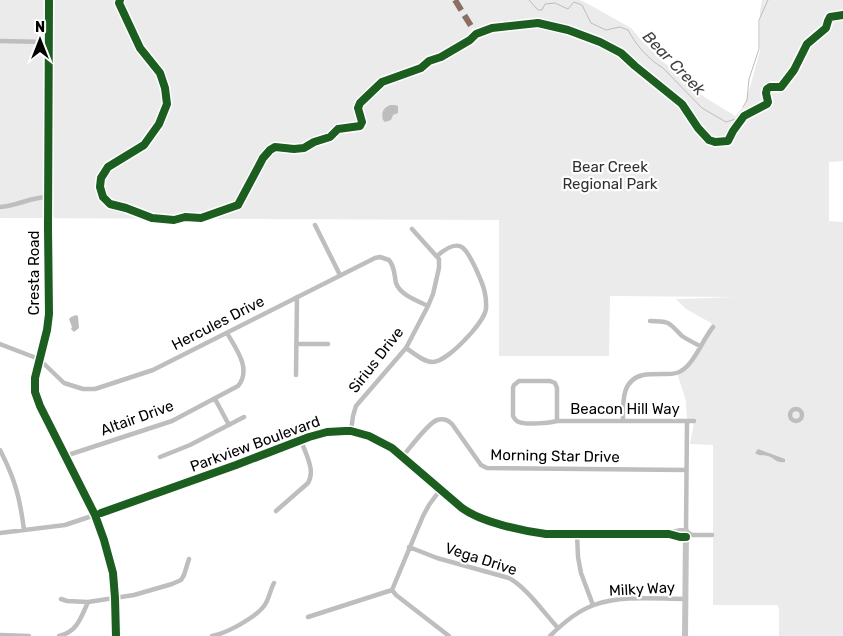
<svg xmlns="http://www.w3.org/2000/svg" width="843" height="636" viewBox="0 0 843 636" font-family="Rubik,sans-serif">
  <rect width="100%" height="100%" fill="#fff"/>
  <path fill="#ebebeb" d="M 0,0 L 579,0 L 583,1 L 631,28 L 642,41 L 687,84 L 706,98 L 735,116 L 745,105 L 760,51 L 760,11 L 762,0 L 843,0 L 843,161 L 829,162 L 829,221 L 843,222 L 843,636 L 779,636 L 779,608 L 777,605 L 713,605 L 713,445 L 690,444 L 694,422 L 687,421 L 686,401 L 677,373 L 682,371 L 713,327 L 711,323 L 686,309 L 676,299 L 736,297 L 610,296 L 609,356 L 499,356 L 499,220 L 0,218 Z"/>
  <path fill="#bdbdbd" d="M 390,105 L 395,105 L 398,106 L 398,113 L 393,115 L 391,120 L 385,122 L 383,120 C 381,113 383,108 390,105 Z
    M 76,315 L 78,316 L 79,328 L 74,332 L 71,329 L 72,327 L 69,319 L 71,317 Z
    M 758,449 L 785,459 L 785,462 C 775,463 776,459 768,456 C 762,454 761,457 755,453 Z"/>
  <g fill="none" stroke-linecap="round" stroke-linejoin="round">
    <path stroke="#bdbdbd" stroke-width="1" d="M 529,0 L 538,10 L 542,10 L 545,4 L 555,3 L 568,9 L 574,2 L 582,5 L 591,23 L 606,30 L 620,27 L 628,30 C 636,45 648,59 663,68 L 702,108 L 726,122 L 736,119
      M 743,107 L 747,100 L 749,79 L 759,49 L 759,20 L 768,0"/>
    <path stroke="#bebebe" stroke-width="4.5" d="M 0,41 L 48,42
      M 0,207 C 17,206 31,197 48,197
      M 315,225 L 340,275
      M 650,321 C 671,321 669,323 682,336 C 688,340 694,343 700,346
      M 0,344 L 39,359 L 64,383 L 83,389 L 95,389 L 153,370 L 375,258 L 380,257 L 389,260 C 395,267 394,274 396,283 C 400,295 418,301 428,306
      M 296,344 L 328,344
      M 406,348 C 414,353 423,362 433,362 C 447,362 484,323 486,309 C 487,292 482,283 476,269 C 465,247 460,236 437,256
      M 296,375 L 297,297
      M 519,381 L 550,381 L 555,383 L 557,388 L 557,421 C 550,423 525,425 519,422 C 515,421 515,419 513,416 L 513,388 L 514,385 Z
      M 215,399 L 229,425
      M790 415a6 6 0 1 1 12 0a6 6 0 1 1-12 0Z
      M 557,421 L 694,421
      M 623,421 C 623,403 621,380 643,375 C 649,374 656,374 662,374 C 669,374 675,375 681,371 C 694,364 703,339 713,327
      M 687,421 L 686,531 L 692,535 L 712,535
      M 351,431 L 353,416 L 356,406 L 406,348 L 428,306 L 433,294 L 439,268 L 439,259 L 412,229
      M 0,450 C 15,479 20,498 24,530
      M 65,456 L 172,421 L 238,386 C 252,369 236,349 227,333
      M 403,456 C 410,448 428,423 437,420 C 443,418 448,420 452,424 L 481,465 L 487,468 L 686,470
      M 160,457 L 190,445 L 244,417
      M 276,511 L 308,483 C 316,470 305,453 301,440
      M 0,533 L 65,525 L 95,515
      M 577,534 L 578,557 L 581,573 L 593,605
      M 409,547 L 437,558 L 509,578 C 527,588 544,613 558,628
      M 392,590 L 396,595 L 449,636
      M 61,599 L 67,601 L 88,602 L 134,595 L 172,584 L 181,580 L 184,575 L 189,559
      M 308,617 L 392,590 L 423,516 L 429,505 L 440,490
      M 0,635 L 29,636
      M 59,636 C 77,632 81,618 88,602
      M 212,636 C 227,633 255,618 264,606 C 269,600 270,590 274,583
      M 550,636 C 562,624 577,611 594,605 C 622,595 656,599 685,599"/>
    <path stroke="#c2c2c2" stroke-width="6" d="M 49,0 L 48,228 L 49,314 L 47,330 L 35,378 L 35,392 L 40,406 L 95,515 L 104,540 L 113,573 L 115,598 L 116,636
      M 95,515 L 236,465 L 309,437 L 327,432 L 335,431 L 351,431 L 369,436 L 384,443 L 403,456 L 462,508 C 481,522 522,531 546,534 L 669,534 L 680,537 L 686,537
      M 671,533 L 680,531 L 686,531 L 685,636"/>
    <path stroke="#8d6e63" stroke-width="6" stroke-dasharray="12 6" stroke-linecap="butt" d="M 455,0 L 476,34"/>
    <g stroke="#fff" stroke-width="11">
      <path id="cycleway" d="M 49,0 L 48,228 L 49,314 L 47,330 L 35,378 L 35,392 L 40,406 L 95,515 L 104,540 L 113,573 L 115,598 L 116,636
        M 120,0 L 119,3 L 140,48 L 160,73 L 165,88 L 167,104 L 159,124 L 144,145 L 108,167 L 101,178 L 100,187 L 103,197 L 110,204 L 126,208 L 152,218 L 174,220 L 185,217 L 201,218 L 238,205 L 263,158 L 270,150 L 275,147 L 294,149 L 304,148 L 314,142 L 330,137 L 338,129 L 360,126 L 362,122 L 358,108 L 360,103 L 382,82 L 421,68 L 429,61 L 441,57 L 470,40 L 476,34 L 492,28 L 538,23 L 568,30 L 600,42 L 621,53 L 635,66 L 682,104 L 698,128 L 709,140 L 715,142 L 728,141 L 733,131 L 744,116 L 767,104 L 768,102 L 766,93 L 767,89 L 770,87 L 781,87 L 794,70 L 807,44 L 826,28 L 828,21 L 830,17 L 843,15
        M 101,513 L 236,465 L 309,437 L 327,432 L 345,431 L 351,431 L 369,436 L 392,448 L 462,508 C 481,522 522,531 546,534 L 669,534 L 680,537 L 686,537"/>
    </g>
    <use href="#cycleway" stroke="#1b5e20" stroke-width="8"/>
  </g>
  <g text-anchor="middle" dominant-baseline="central" stroke-width="4.5" stroke-linejoin="round" paint-order="stroke">
    <g font-size="15" fill="#313131" stroke="#fff">
      <text x="610" y="167">Bear Creek<tspan x="610" dy="17">Regional Park</tspan></text>
    </g>
    <g font-size="15" fill="#000" stroke="#fff">
      <text transform="translate(34 273) rotate(-90)">Cresta Road</text>
      <text transform="translate(218 323) rotate(-27)">Hercules Drive</text>
      <text transform="translate(376 360) rotate(-52)">Sirius Drive</text>
      <text x="625" y="409">Beacon Hill Way</text>
      <text transform="translate(137 418) rotate(-20)">Altair Drive</text>
      <text transform="translate(255 444) rotate(-20)">Parkview Boulevard</text>
      <text transform="translate(555 456) rotate(1)">Morning Star Drive</text>
      <text transform="translate(481 559) rotate(18)">Vega Drive</text>
      <text transform="translate(642 589) rotate(-3)">Milky Way</text>
    </g>
    <g font-size="16" font-style="italic" fill="#424242" stroke="#fff">
      <text transform="translate(674 63) rotate(46)">Bear Creek</text>
    </g>
  </g>
  <g transform="translate(40 40)" stroke="#ffffff" stroke-width="4" paint-order="stroke">
  <path d="M0-4L9 19L0 12L-9 19Z" fill="#000000"/>
  <text y="-8" font-size="14" font-weight="bold" text-anchor="middle" fill="#000000">N</text>
  </g>
</svg>
